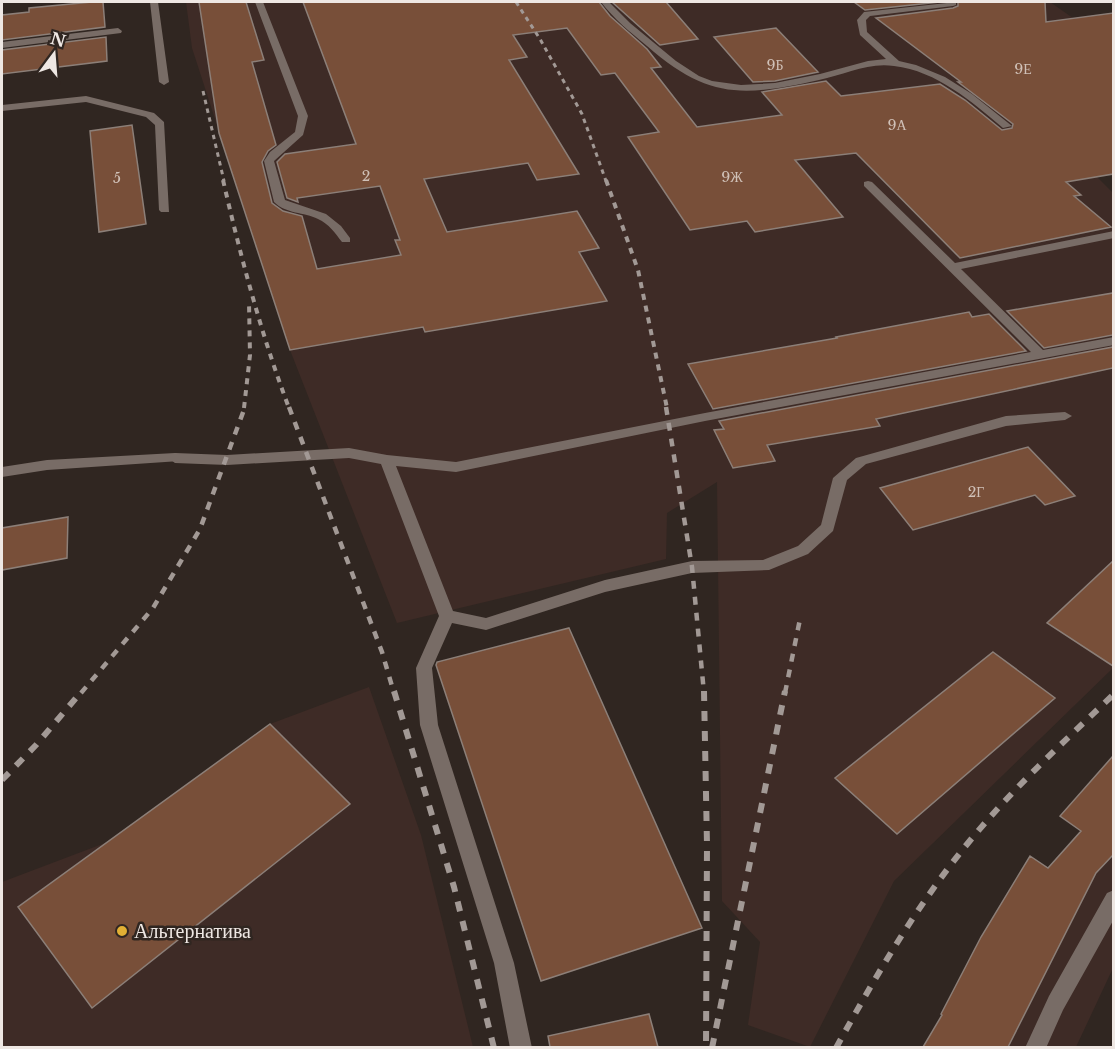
<svg xmlns="http://www.w3.org/2000/svg" width="1115" height="1049" viewBox="0 0 1115 1049" font-family="'Libre Baskerville',serif">
  <rect width="100%" height="100%" fill="#302621"/>
  <path fill="#3e2b26" d="M 186,2 L 1050,2 L 1113,46 L 1113,174 L 1097,177 L 1114,194 L 1113,668 L 894,881 L 810,1047 L 748,1025 L 760,942 L 722,901 L 717,482 L 667,513 L 666,559 L 397,623 L 290,350 L 192,48 Z
    M 369,687 L 421,835 L 473,1047 L 2,1048 L 2,882 L 105,843 L 270,724 Z
    M 1101,770 L 1113,774 L 1113,968 L 1076,1047 L 949,1047 L 962,1024 L 941,1014 L 976,946 L 997,957 L 1010,930 L 992,918 L 1030,856 L 1049,868 L 1081,831 L 1060,816 Z"/>
  <path fill="#784f39" stroke="#8c7f78" stroke-width="1.5" d="M 92,2 L 103,2 L 105,27 L 2,40 L 2,15 L 29,12 L 29,8 Z
    M 199,2 L 246,2 L 264,60 L 252,62 L 276,145 L 268,151 L 262,162 L 272,203 L 283,211 L 302,216 L 317,269 L 401,255 L 395,240 L 400,240 L 380,186 L 297,198 L 298,202 L 287,198 L 277,162 L 285,154 L 356,144 L 303,2 L 599,2 L 610,16 L 647,49 L 661,67 L 651,68 L 697,127 L 782,115 L 762,92 L 826,81 L 841,96 L 940,84 L 965,100 L 1002,130 L 1012,128 L 1013,124 L 958,82 L 961,82 L 876,18 L 953,8 L 958,6 L 958,2 L 1045,2 L 1046,22 L 1113,13 L 1113,174 L 1066,182 L 1081,195 L 1074,196 L 1111,227 L 960,258 L 856,153 L 795,160 L 843,217 L 755,232 L 747,221 L 690,230 L 628,137 L 659,132 L 615,73 L 601,75 L 567,28 L 513,35 L 527,57 L 509,60 L 579,174 L 537,180 L 528,163 L 424,179 L 447,232 L 577,211 L 599,248 L 579,252 L 607,301 L 425,332 L 423,327 L 290,350 L 219,133 Z
    M 612,2 L 666,2 L 698,39 L 660,45 Z
    M 854,2 L 940,2 L 865,10 Z
    M 776,28 L 818,72 L 775,81 L 753,82 L 714,37 Z
    M 106,37 L 107,61 L 2,74 L 2,50 Z
    M 132,125 L 146,224 L 99,232 L 90,131 Z
    M 1113,293 L 1113,335 L 1044,348 L 1007,311 Z
    M 969,312 L 972,317 L 989,314 L 1026,351 L 713,409 L 688,364 L 837,338 L 836,337 Z
    M 1113,347 L 1113,368 L 876,419 L 880,426 L 767,445 L 775,461 L 733,468 L 714,430 L 724,429 L 719,421 Z
    M 1028,447 L 1075,496 L 1045,505 L 1035,495 L 913,530 L 880,488 Z
    M 68,517 L 67,558 L 2,570 L 2,528 Z
    M 1113,561 L 1113,666 L 1047,623 Z
    M 569,628 L 702,928 L 541,981 L 436,665 L 437,662 Z
    M 993,652 L 1055,698 L 897,834 L 835,778 Z
    M 270,724 L 350,804 L 92,1008 L 18,907 Z
    M 1113,756 L 1113,855 L 1096,873 L 1008,1047 L 923,1047 L 942,1015 L 941,1014 L 981,937 L 1030,856 L 1048,868 L 1081,831 L 1060,816 Z
    M 649,1014 L 658,1047 L 550,1047 L 548,1036 Z"/>
  <g fill="none" stroke-linecap="round" stroke-linejoin="round">
    <path fill="#786c66" fill-rule="evenodd" d="M 255,2 L 263,2 L 308,116 L 303,135 L 274,161 L 285,200 L 326,214 L 341,226 L 350,238 L 350,242 L 342,242 C 335,233 329,224 318,219 C 304,212 286,214 274,202 L 264,161 L 270,152 L 295,132 L 298,116 Z
      M 601,2 L 609,2 L 630,23 L 676,61 L 699,76 L 712,81 L 741,85 L 775,83 L 820,74 L 868,61 L 886,59 L 860,35 L 857,20 L 864,12 L 956,2 L 956,5 L 953,6 L 870,16 L 866,20 L 867,32 L 899,61 L 916,65 L 945,77 L 972,94 L 1012,126 L 1003,128 C 972,102 937,71 894,66 C 868,62 844,75 819,80 C 742,97 708,99 647,46 C 630,32 614,19 601,2 Z
      M 86,96 L 154,113 L 164,122 L 169,212 L 161,212 L 159,210 L 155,125 L 146,117 L 86,102 L 2,111 L 2,105 Z
      M 868,181 L 872,182 L 955,263 L 1114,231 L 1114,238 L 961,269 L 1043,350 L 1114,337 L 1114,345 L 705,421 L 456,472 L 396,466 L 453,611 L 486,618 L 605,580 L 692,561 L 763,560 L 798,546 L 821,525 L 833,478 L 856,458 L 1006,416 L 1065,412 L 1072,416 L 1065,420 L 1006,426 L 866,464 L 847,480 L 833,531 L 808,554 L 769,570 L 692,573 L 605,592 L 486,630 L 452,623 L 432,668 L 438,725 L 514,963 L 532,1048 L 510,1048 L 494,963 L 420,725 L 416,668 L 439,616 L 381,464 L 349,458 L 227,465 L 175,463 L 168,458 L 175,453 L 227,455 L 349,448 L 387,455 L 456,462 L 705,413 L 1031,352 L 864,186 L 864,182 Z
      M 1114,890 L 1114,919 L 1063,1010 L 1046,1048 L 1025,1048 L 1049,996 L 1107,893 Z"/>
    <path fill="#786c66" fill-rule="evenodd" d="M 150,2 L 158,2 L 169,82 L 164,85 L 159,82 Z
      M 118,28 L 122,31 L 121,33 L 2,48 L 2,42 Z
      M 175,453 L 180,455 L 182,458 L 180,461 L 47,470 L 2,477 L 2,467 L 47,460 Z"/>
    <path stroke="#a29995" stroke-width="3" stroke-dasharray="4.5 4.5" stroke-linecap="butt" d="M 516,2 L 540,39 L 582,114 L 606,181
      M 203,91 L 224,181"/>
    <path stroke="#a29995" stroke-width="4" stroke-dasharray="6 6" stroke-linecap="butt" d="M 223,180 C 241,258 261,334 289,408
      M 606,180 L 638,270 L 667,408
      M 244,408 L 250,355 L 249,302"/>
    <path stroke="#a29995" stroke-width="4.5" stroke-dasharray="8 8" stroke-linecap="butt" d="M 289,407 L 382,652 L 394,693
      M 666,407 L 692,567 L 704,693
      M 81,693 L 153,608 L 200,529 L 245,407
      M 785,693 L 800,619"/>
    <path stroke="#a29995" stroke-width="6" stroke-dasharray="10 10" stroke-linecap="butt" d="M 394,691 L 454,887 L 494,1048
      M 704,691 L 707,845 L 706,1048
      M 2,780 L 36,745 L 82,691
      M 712,1048 L 785,691
      M 836,1048 C 879,970 925,891 985,823 C 1025,777 1070,736 1114,694"/>
  </g>
  <circle fill="#e1af34" stroke="#302621" stroke-width="2" cx="122" cy="931" r="6"/>
  <g text-anchor="middle" dominant-baseline="central" stroke-width="5" stroke-linejoin="round" paint-order="stroke">
    <g font-size="14" fill="#d0c1b8">
      <text x="775" y="65">9Б</text>
      <text x="1023" y="69">9Е</text>
      <text x="897" y="125">9А</text>
      <text x="366" y="176">2</text>
      <text x="732" y="177">9Ж</text>
      <text x="117" y="178">5</text>
      <text x="976" y="492">2Г</text>
    </g>
    <g font-size="20" fill="#eee7e3" stroke="#302621" text-anchor="start">
      <text x="134" y="931">Альтернатива</text>
    </g>
  </g>
  <rect width="1115" height="1049" fill="none" stroke="#eee7e3" stroke-width="6"/>
  <g transform="translate(54 54) rotate(16)" stroke="#302621" stroke-width="4.5" paint-order="stroke">
  <path d="M0-4.5L10 22L0 15L-10 22Z" fill="#eee7e3"/>
  <text y="-9" font-size="16" font-weight="bold" text-anchor="middle" fill="#eee7e3">N</text>
  </g>
</svg>
